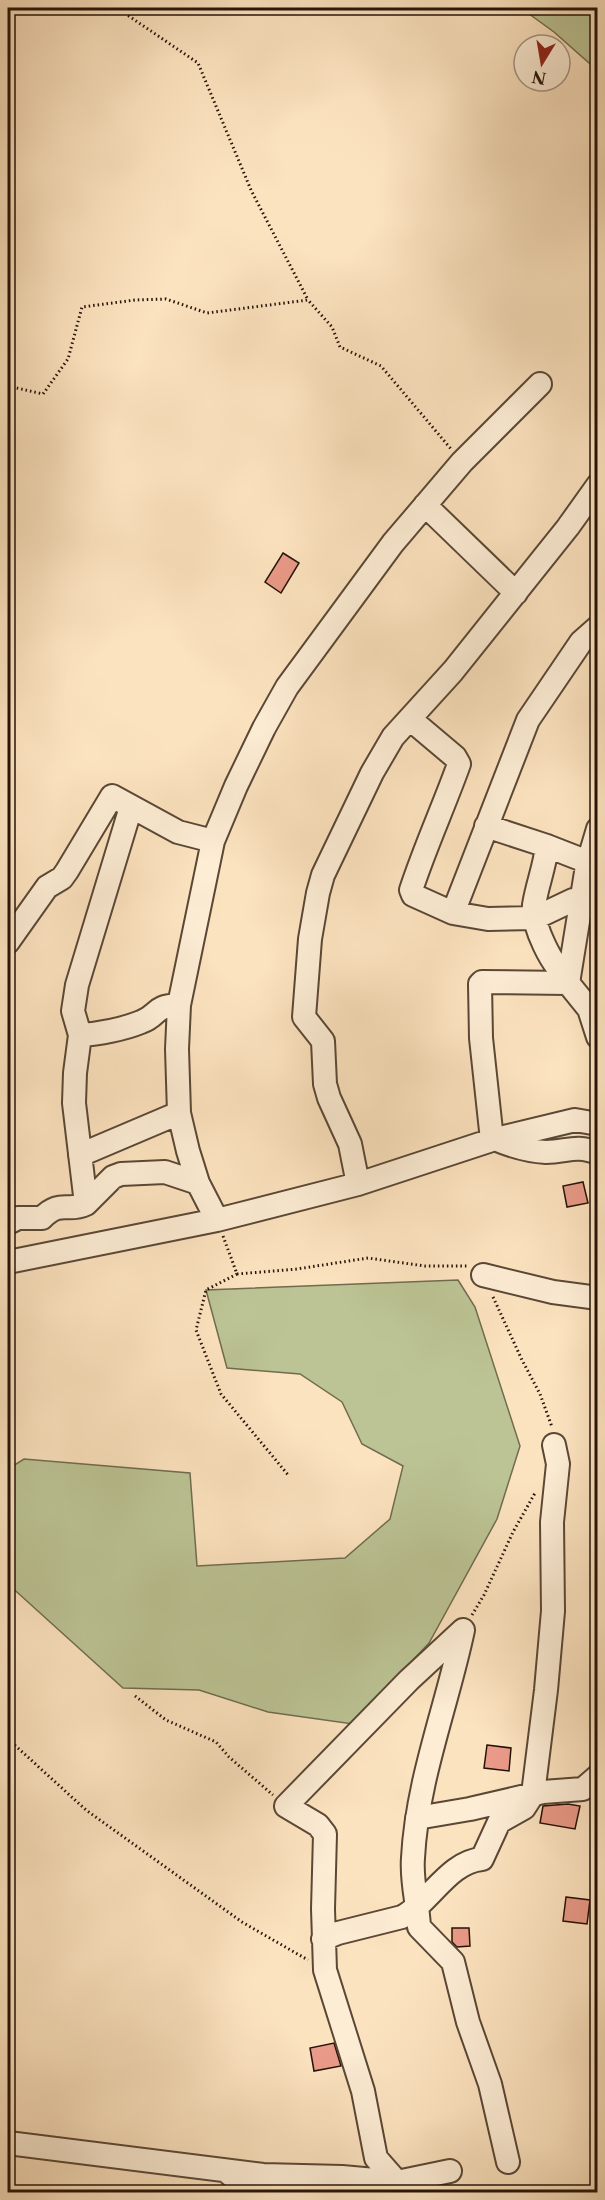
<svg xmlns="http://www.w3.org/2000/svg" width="605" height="2200" viewBox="0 0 605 2200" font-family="'Libre Caslon Text',serif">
  <rect width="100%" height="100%" fill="#fce3bf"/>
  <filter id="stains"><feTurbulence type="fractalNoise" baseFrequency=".00333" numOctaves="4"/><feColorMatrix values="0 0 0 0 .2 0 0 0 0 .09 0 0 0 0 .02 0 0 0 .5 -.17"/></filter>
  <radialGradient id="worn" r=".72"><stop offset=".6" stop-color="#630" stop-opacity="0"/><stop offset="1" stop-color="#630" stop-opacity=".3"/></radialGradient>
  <path fill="#bcc495" stroke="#706c4f" stroke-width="1.5" d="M 521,8 L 597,8 L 597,70 L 554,32 Z
    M 458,1280 L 475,1307 L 520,1446 L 497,1519 L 429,1643 L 353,1724 L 268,1712 L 199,1690 L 123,1688 L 8,1584 L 8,1469 L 24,1459 L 190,1473 L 197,1566 L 345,1558 L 390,1519 L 403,1466 L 362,1444 L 342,1402 L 300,1374 L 227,1368 L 206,1290 Z"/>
  <path fill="#ea9a88" stroke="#241309" stroke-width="1.5" d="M 283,553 L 299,563 L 281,593 L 265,582 Z
    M 583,1182 L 588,1203 L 567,1207 L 563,1186 Z
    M 487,1745 L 511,1748 L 509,1771 L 484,1768 Z
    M 568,1804 L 580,1806 L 575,1829 L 540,1823 L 543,1806 Z
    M 566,1897 L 590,1900 L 587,1924 L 563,1921 Z
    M 452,1928 L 469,1928 L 470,1946 L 457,1947 L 452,1942 Z
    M 334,2043 L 341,2066 L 314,2071 L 310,2048 Z"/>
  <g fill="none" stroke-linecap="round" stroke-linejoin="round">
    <g stroke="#5a4736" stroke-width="26">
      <path id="minor" d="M 425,505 L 516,593
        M 410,719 L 455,757 L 459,764 C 444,806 425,847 411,890 L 413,895 L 453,913 L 488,919 L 535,918 L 573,900 L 598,904
        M 486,826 L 547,846 L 588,862
        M 598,829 L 587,866 L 568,983 L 589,1009 L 598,1037
        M 547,846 C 545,866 537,885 534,905 C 532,925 552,968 569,978
        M 453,913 L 528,720 L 581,642 L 598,627
        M 8,942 L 47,887 L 62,878 L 67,871 L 112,796 L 178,832 L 213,841
        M 80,1035 C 99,1034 124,1029 141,1022 C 160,1015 152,1006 179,1005
        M 495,1139 C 511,1146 528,1151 546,1152 C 567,1152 575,1144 598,1153
        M 492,1140 L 481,1038 L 480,984 L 482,982 L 568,983
        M 80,1155 L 179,1113
        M 358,1184 L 350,1144 L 329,1098 L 325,1084 L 323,1041 L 304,1017 L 310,939 L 318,893 L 323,875 L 372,773 L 393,737 L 453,671 L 568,527 L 598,485
        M 86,1204 L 74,1103 L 75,1073 L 80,1035 L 73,1011 L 77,985 L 131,807
        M 217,1220 L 198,1183 L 188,1151 L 179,1113 L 177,1049 L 179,1005 L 213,841 L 236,786 L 264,728 L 287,687 L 393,543 L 462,462 L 540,384
        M 8,1223 L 18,1218 L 42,1218 C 61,1199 67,1213 86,1204 L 113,1177 L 121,1174 L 165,1172 L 198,1183
        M 8,1262 L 217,1220 L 358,1184 L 492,1140 L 575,1120 L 598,1124
        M 483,1275 L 553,1292 L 598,1298
        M 417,1818 L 470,1809 L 543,1792 L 583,1789 L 598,1776
        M 323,1939 L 338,1933 L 402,1917 C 430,1903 448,1862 482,1859 L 499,1822 L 524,1808 L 533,1794 L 546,1690 L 553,1611 L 552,1522 L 558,1464 L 554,1445
        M 8,2143 L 263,2175 L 342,2177 L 397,2182 L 450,2171
        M 226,2171 L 252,2192
        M 397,2182 L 376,2158 L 363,2091 L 325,1970 L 323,1909 L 325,1834 L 318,1825 L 286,1806 L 409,1680 L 463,1630 C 447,1706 417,1780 413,1858 C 411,1881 418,1904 419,1927 L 453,1962 L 468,2022 L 490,2084 L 508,2162"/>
    </g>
    <path stroke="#241309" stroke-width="3" stroke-dasharray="1.5 3" stroke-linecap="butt" d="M 117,8 L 198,63 L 251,190 L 308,300
      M 8,386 L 43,394 L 68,359 L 82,307 L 135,300 L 166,299 L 207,313 L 308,300 L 332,327 L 340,347 L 381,366 L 451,449
      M 223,1236 L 237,1274 L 206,1290 L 196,1330 L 221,1394 L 289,1476
      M 237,1274 L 297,1269 L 368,1258 L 425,1266 L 468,1266
      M 493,1297 L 522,1360 L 540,1394 L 552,1427
      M 472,1615 L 484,1595 L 513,1532 L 535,1493
      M 135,1696 L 166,1720 L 216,1742 L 229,1757 L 273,1795
      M 8,1739 L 86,1810 L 242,1922 L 308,1960"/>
    <use href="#minor" stroke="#fdedd5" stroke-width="22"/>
  </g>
  <rect width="605" height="2200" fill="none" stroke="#fce3bf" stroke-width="30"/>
  <rect x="9" y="9" width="587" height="2182" fill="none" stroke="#241309" stroke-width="3"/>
  <rect x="15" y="15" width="575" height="2170" fill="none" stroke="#241309" stroke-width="1.5"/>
  <g transform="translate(542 63) rotate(191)"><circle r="28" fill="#fdedd5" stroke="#a69683" stroke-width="1.5"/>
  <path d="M0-4.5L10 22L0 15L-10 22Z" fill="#8f2418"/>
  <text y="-9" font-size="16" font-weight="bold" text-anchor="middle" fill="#241309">N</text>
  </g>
  <rect width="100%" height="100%" filter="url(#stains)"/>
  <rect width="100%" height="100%" fill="url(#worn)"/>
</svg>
